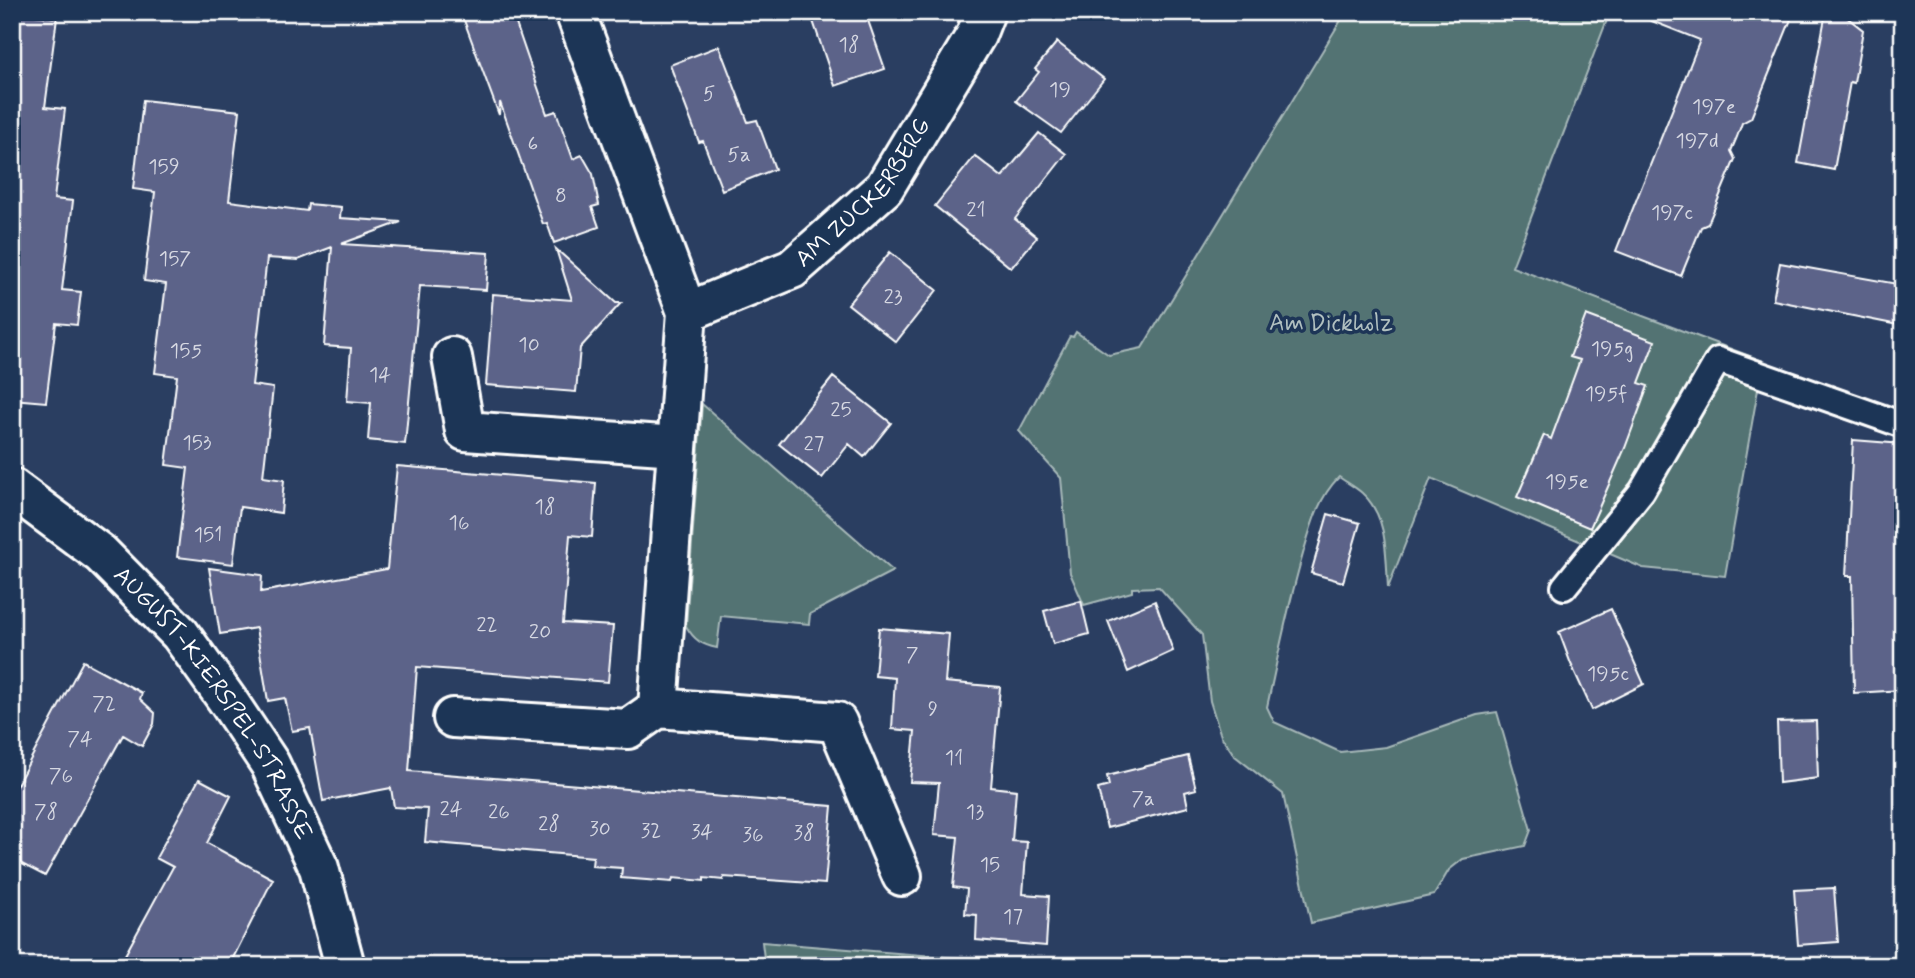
<svg xmlns="http://www.w3.org/2000/svg" width="1915" height="978" viewBox="0 0 1915 978" font-family="Mynerve,sans-serif">
  <rect width="100%" height="100%" fill="#2a3e61"/>
  <filter id="ink" filterUnits="userSpaceOnUse"><feTurbulence type="fractalNoise" baseFrequency=".0143" numOctaves="2"/><feDisplacementMap in="SourceGraphic" scale="14" xChannelSelector="R" yChannelSelector="G"/><feConvolveMatrix kernelMatrix="1 2 1 2 8 2 1 2 1" color-interpolation-filters="sRGB"/></filter>
  <g filter="url(#ink)">
    <path fill="#527373" stroke="#a8b9b9" stroke-width="2" d="M 1346,12 L 1610,12 L 1512,267 L 1763,361 L 1725,576 L 1643,568 L 1431,478 L 1388,588 C 1386,556 1388,516 1362,493 C 1355,487 1346,482 1339,477 C 1318,498 1311,526 1303,554 C 1288,605 1278,656 1267,707 L 1274,722 L 1340,752 L 1386,747 L 1477,715 L 1497,712 L 1531,830 L 1525,846 L 1463,859 L 1449,870 L 1434,895 L 1311,923 L 1283,794 L 1235,756 L 1221,736 L 1210,701 L 1202,635 L 1159,587 L 1132,588 L 1132,592 L 1084,605 L 1070,573 L 1061,478 L 1019,431 L 1070,336 L 1073,337 L 1076,332 L 1109,355 L 1142,348 Z
      M 702,404 L 893,571 L 810,614 L 809,624 L 721,616 L 717,648 C 702,645 694,640 686,626 Z
      M 762,942 L 1057,966 L 765,966 Z"/>
    <path fill="#5c6389" stroke="#fff" stroke-width="2" d="M 12,12 L 57,18 L 45,107 L 65,109 L 54,199 L 73,201 L 62,290 L 81,292 L 77,325 L 56,323 L 46,402 L 12,399 Z
      M 461,12 L 512,12 L 547,114 L 556,111 L 573,159 L 582,155 L 593,174 L 599,205 L 592,207 L 599,227 L 554,243 L 547,223 L 543,224 L 500,102 L 499,115 Z
      M 810,12 L 865,12 L 885,69 L 835,86 Z
      M 1634,12 L 1794,12 L 1751,118 L 1742,123 L 1737,137 L 1731,151 L 1735,159 L 1708,224 L 1701,227 L 1681,276 L 1616,251 L 1700,40 L 1634,14 Z
      M 1826,12 L 1840,12 L 1863,30 L 1854,83 L 1850,82 L 1834,170 L 1798,163 Z
      M 1057,42 L 1104,79 L 1061,133 L 1016,101 L 1039,72 L 1035,69 Z
      M 719,46 L 748,122 L 757,120 L 775,169 L 722,190 L 703,141 L 699,142 L 670,65 Z
      M 143,100 L 240,111 L 229,201 L 307,211 L 308,204 L 341,207 L 340,218 L 401,222 L 341,244 L 489,253 L 486,290 L 420,286 L 405,444 L 368,440 L 371,403 L 347,401 L 351,348 L 324,346 L 332,247 L 298,260 L 267,258 L 252,385 L 273,388 L 263,477 L 284,480 L 281,513 L 240,507 L 233,564 L 177,557 L 188,468 L 166,465 L 177,376 L 155,373 L 166,284 L 144,281 L 155,192 L 133,189 Z
      M 1039,133 L 1066,154 L 1015,219 L 1037,237 L 1011,268 L 935,206 L 975,156 L 1002,177 Z
      M 556,249 L 616,303 L 621,303 L 580,348 L 576,392 L 486,385 L 493,294 L 572,300 Z
      M 890,252 L 937,290 L 896,342 L 848,304 Z
      M 1780,263 L 1903,285 L 1903,326 L 1773,300 Z
      M 1586,315 L 1655,341 L 1639,383 L 1648,386 L 1625,448 L 1590,528 L 1517,497 L 1544,435 L 1551,439 L 1580,360 L 1570,357 Z
      M 833,377 L 891,423 L 864,457 L 849,444 L 822,478 L 779,444 Z
      M 1853,440 L 1903,444 L 1903,690 L 1854,693 L 1852,576 L 1846,576 Z
      M 397,466 L 596,483 L 592,537 L 570,535 L 563,623 L 613,626 L 608,682 L 417,667 L 409,771 L 832,806 L 825,884 L 724,877 L 723,880 L 704,878 L 704,881 L 673,878 L 672,882 L 621,878 L 622,868 L 592,866 L 593,857 L 425,842 L 428,809 L 394,807 L 391,788 L 323,801 L 310,728 L 292,731 L 285,698 L 268,701 L 256,628 L 220,634 L 209,568 L 262,575 L 261,592 L 387,569 Z
      M 1328,514 L 1360,523 L 1343,582 L 1311,573 Z
      M 1081,601 L 1089,634 L 1053,644 L 1044,611 Z
      M 1155,601 L 1173,651 L 1128,672 L 1108,621 Z
      M 1611,609 L 1644,684 L 1592,710 L 1571,664 L 1559,632 Z
      M 879,628 L 949,634 L 945,682 L 1000,687 L 991,787 L 1016,790 L 1012,841 L 1027,842 L 1023,894 L 1049,896 L 1046,946 L 976,940 L 977,915 L 965,914 L 967,889 L 953,887 L 958,837 L 934,835 L 939,783 L 910,782 L 915,731 L 892,729 L 895,678 L 875,676 Z
      M 83,661 L 142,693 L 140,699 L 155,713 L 154,724 L 142,746 L 123,735 L 45,876 L 12,859 L 12,794 Z
      M 1816,721 L 1818,778 L 1779,783 L 1777,722 Z
      M 1188,756 L 1196,789 L 1185,792 L 1188,807 L 1107,828 L 1098,789 L 1109,786 L 1107,776 Z
      M 199,779 L 231,796 L 207,843 L 273,879 L 229,966 L 119,966 L 173,867 L 156,858 Z
      M 1834,888 L 1838,942 L 1798,945 L 1794,890 Z"/>
    <g fill="none" stroke-linecap="round" stroke-linejoin="round">
      <g stroke="#fff" stroke-width="30">
        <path id="service" d="M 1564,587 L 1642,491 L 1718,360 L 1903,425"/>
      </g>
      <g stroke="#fff" stroke-width="44">
        <g id="minor">
          <path d="M 575,12 L 687,312 L 658,708"/>
          <path id="s1" d="M 687,312 L 792,269 L 884,188 L 976,35 L 985,12"/>
          <path d="M 452,357 L 465,431 L 677,446"/>
          <path id="s2" d="M 12,488 L 101,554 L 180,634 L 230,704 L 270,764 L 319,868 L 345,966"/>
          <path d="M 453,718 L 628,729 L 658,708 L 837,722 L 902,876"/>
        </g>
      </g>
      <use href="#service" stroke="#1d3557" stroke-width="24"/>
      <use href="#minor" stroke="#1d3557" stroke-width="38"/>
    </g>
  </g>
  <g text-anchor="middle" dominant-baseline="central" stroke-width="7" stroke-linejoin="round" paint-order="stroke">
    <g font-size="21" fill="#d6d8e2">
      <text x="849" y="45">18</text>
      <text x="1060" y="90">19</text>
      <text x="709" y="94">5</text>
      <text x="1714" y="107">197e</text>
      <text x="1697" y="141">197d</text>
      <text x="533" y="144">6</text>
      <text x="739" y="155">5a</text>
      <text x="164" y="167">159</text>
      <text x="561" y="196">8</text>
      <text x="976" y="210">21</text>
      <text x="1672" y="213">197c</text>
      <text x="175" y="259">157</text>
      <text x="893" y="297">23</text>
      <text x="529" y="345">10</text>
      <text x="1612" y="349">195g</text>
      <text x="186" y="351">155</text>
      <text x="380" y="375">14</text>
      <text x="1606" y="394">195f</text>
      <text x="841" y="410">25</text>
      <text x="197" y="443">153</text>
      <text x="814" y="444">27</text>
      <text x="1567" y="482">195e</text>
      <text x="545" y="507">18</text>
      <text x="459" y="523">16</text>
      <text x="208" y="535">151</text>
      <text x="487" y="625">22</text>
      <text x="540" y="632">20</text>
      <text x="912" y="655">7</text>
      <text x="1608" y="674">195c</text>
      <text x="104" y="704">72</text>
      <text x="933" y="709">9</text>
      <text x="80" y="739">74</text>
      <text x="954" y="758">11</text>
      <text x="61" y="776">76</text>
      <text x="1143" y="799">7a</text>
      <text x="451" y="809">24</text>
      <text x="46" y="812">78</text>
      <text x="499" y="812">26</text>
      <text x="975" y="812">13</text>
      <text x="549" y="824">28</text>
      <text x="600" y="829">30</text>
      <text x="651" y="831">32</text>
      <text x="702" y="832">34</text>
      <text x="804" y="833">38</text>
      <text x="753" y="835">36</text>
      <text x="990" y="865">15</text>
      <text x="1013" y="917">17</text>
    </g>
    <g font-size="24" fill="#fff" stroke="#1d3557">
      <text stroke="none"><textPath href="#s1" startOffset="219">AM ZUCKERBERG</textPath></text>
      <text stroke="none"><textPath href="#s2" startOffset="299">AUGUST-KIERSPEL-STRASSE</textPath></text>
    </g>
    <g font-size="24" fill="#b1c0c0" stroke="#1d3557">
      <text x="1331" y="323">Am Dickholz</text>
    </g>
  </g>
  <rect width="1915" height="978" fill="none" stroke="#1d3557" stroke-width="42"/>
  <rect x="21" y="21" width="1873" height="936" fill="none" stroke="#fff" stroke-width="2.5" filter="url(#ink)"/>
</svg>
